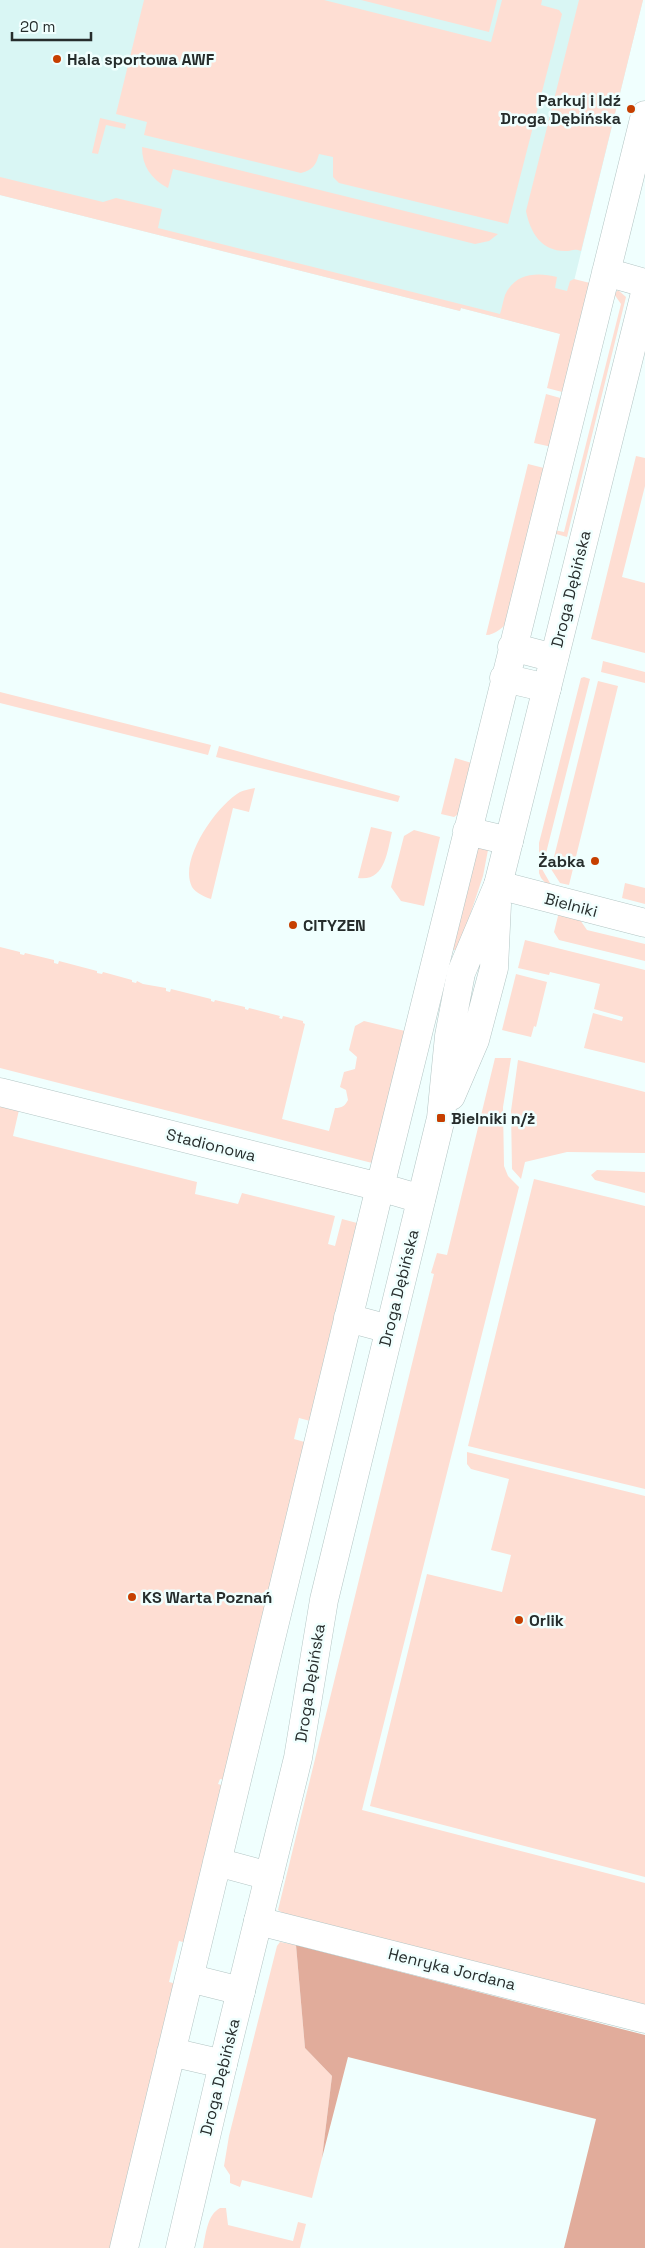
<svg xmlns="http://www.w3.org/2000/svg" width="645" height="2248" viewBox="0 0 645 2248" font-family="'Space Grotesk',sans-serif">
  <rect width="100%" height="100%" fill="#f0fffe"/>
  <path fill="#d9f6f4" d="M 0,0 L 643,0 L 561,334 L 461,308 L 460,311 L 0,195 Z"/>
  <path fill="#feded3" d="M 144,0 L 324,0 L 491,42 L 502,0 L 542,0 L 541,5 L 559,10 L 562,14 L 508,224 L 339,183 L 333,177 L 333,157 L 319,154 C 316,165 313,170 301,173 L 144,135 L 147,122 L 116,114 Z
    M 361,0 L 497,0 L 489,32 Z
    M 579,0 L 643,0 L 581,251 C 574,248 572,251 565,251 C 541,251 530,232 526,211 Z
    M 100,118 L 126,124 L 125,129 L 106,125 L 98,154 L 92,153 Z
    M 142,147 L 190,158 L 498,234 L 489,241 L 475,244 L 173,169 L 168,188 C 151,179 142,166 142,147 Z
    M 0,177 L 103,202 L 116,198 L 162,209 L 158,228 L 500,314 C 502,308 503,301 505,295 C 515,273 537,272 557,277 L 555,288 L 567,291 L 570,281 L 574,279 L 594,284 L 566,393 L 547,388 L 560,334 L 461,308 L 460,311 L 0,195 Z
    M 618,290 L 626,297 L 567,537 L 549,532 L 549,529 L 564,532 L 621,304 L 614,294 Z
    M 546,394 L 564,399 L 552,447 L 534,443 Z
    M 636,456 L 645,458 L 645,486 L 622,577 L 645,583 L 645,653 L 591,639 Z
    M 528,464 L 548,469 L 511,619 C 504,626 496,635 486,635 Z
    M 603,661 L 645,672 L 645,683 L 601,672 Z
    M 584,677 L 590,679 L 542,869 L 550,883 L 549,887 L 541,878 L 539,873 L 539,843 L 581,678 Z
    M 598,681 L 618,686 L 569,885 L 560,883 L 551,869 Z
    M 0,692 L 211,745 L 208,755 L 0,703 Z
    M 219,746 L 400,796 L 398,802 L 216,757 Z
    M 455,758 L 475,764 L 463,811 L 454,817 L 441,814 Z
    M 255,788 L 249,812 L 233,808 L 211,899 C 205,897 196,893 192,887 C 178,860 217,805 240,792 C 244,790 250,789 255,788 Z
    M 371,827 L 392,832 C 387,852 385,882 358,878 Z
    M 414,830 L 440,837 L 424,906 L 401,901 L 391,887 L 404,836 Z
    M 474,845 L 488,850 L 483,876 L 458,951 L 448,948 Z
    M 625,883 L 645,888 L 645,904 L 622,898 Z
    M 559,912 L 578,917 L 587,930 L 645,944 L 645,961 L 559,940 L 554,932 Z
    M 525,940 L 645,970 L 645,1063 L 584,1048 L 593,1013 L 622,1021 L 623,1017 L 594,1009 L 600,984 L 550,972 L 549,975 L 518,968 Z
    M 0,947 L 20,952 L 20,954 L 24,955 L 25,953 L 54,960 L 54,963 L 58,964 L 59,961 L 97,971 L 97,973 L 102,974 L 103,972 L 132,980 L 132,982 L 136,983 L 137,981 L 143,984 L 166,988 L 166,991 L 170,992 L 171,989 L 211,999 L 211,1001 L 214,1002 L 215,1000 L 245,1007 L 245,1009 L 248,1010 L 249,1008 L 280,1016 L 279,1018 L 282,1019 L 283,1016 L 303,1021 L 303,1023 L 305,1024 L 282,1119 L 329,1131 L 335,1108 C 342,1108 345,1106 348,1100 L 346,1090 L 340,1087 L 344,1072 L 355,1069 L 357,1057 L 349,1050 L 355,1026 L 364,1021 L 409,1032 L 376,1164 L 0,1068 Z
    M 516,974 L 547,982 L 536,1027 L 534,1026 L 531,1037 L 502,1030 Z
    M 495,1058 L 511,1058 L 503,1107 L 504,1166 L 508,1176 L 519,1187 L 362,1810 L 645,1883 L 645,2011 L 286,1915 L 278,1910 L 434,1274 L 431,1273 L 437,1253 L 447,1255 Z
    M 518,1060 L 645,1092 L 645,1153 L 567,1152 L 525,1162 L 521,1179 L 512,1169 L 511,1111 Z
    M 0,1100 L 346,1189 L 345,1193 L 19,1110 L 13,1136 L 197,1182 L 195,1194 L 238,1204 L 242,1193 L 335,1216 L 328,1244 L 335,1246 L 342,1219 L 357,1223 L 329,1338 L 333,1340 L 314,1422 L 299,1418 L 294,1439 L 308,1443 L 226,1780 L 220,1779 L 218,1784 L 225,1786 L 187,1943 L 179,1941 L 169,1982 L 177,1984 L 113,2248 L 0,2248 Z
    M 597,1170 L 645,1172 L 645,1193 L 595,1180 L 591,1175 Z
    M 534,1179 L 645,1206 L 645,1489 L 468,1446 Z
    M 467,1452 L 645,1496 L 645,1877 L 370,1806 L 427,1574 L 502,1592 L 511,1555 L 491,1550 L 509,1479 L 471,1469 L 467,1464 Z
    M 280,1942 L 296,1945 L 305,2048 L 332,2076 L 322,2158 L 312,2198 L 242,2180 L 240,2187 L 230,2183 L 230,2175 L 224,2166 L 229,2136 L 277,1946 Z
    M 220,2208 L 226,2208 L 228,2225 L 293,2241 L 298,2222 L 306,2224 L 300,2248 L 203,2248 C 206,2234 207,2215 220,2208 Z"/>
  <path fill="#e1ac9b" d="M 296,1945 L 645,2035 L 645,2248 L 564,2248 L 596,2119 L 348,2057 L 322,2158 L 332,2076 L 305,2048 Z"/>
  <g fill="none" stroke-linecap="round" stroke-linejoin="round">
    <g stroke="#b3c5c4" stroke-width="29">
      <path id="minor" d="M 606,272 L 645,283
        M 512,647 L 554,658
        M 504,678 L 547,688
        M 467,831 L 509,841
        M 498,885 L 645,923
        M 0,1092 L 380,1187 L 421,1199
        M 348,1318 L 389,1329
        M 217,1862 L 269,1876
        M 258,1921 L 645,2019
        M 189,1978 L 241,1991
        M 171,2052 L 223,2064
        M 124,2248 L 380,1187 L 645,115"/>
    </g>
    <g stroke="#b3c5c4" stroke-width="29">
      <path id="tertiary" d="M 451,1096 L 475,1040 L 494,968 L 497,904
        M 180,2248 L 223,2064 L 298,1758 L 324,1600 L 441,1118 L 449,1036 L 461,973 L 498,885 L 645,293"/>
    </g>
    <use href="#minor" stroke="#fff" stroke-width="28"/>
    <use href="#tertiary" stroke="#fff" stroke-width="28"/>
  </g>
  <g fill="#c63f00" stroke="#f0fffe" stroke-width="2">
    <circle cx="57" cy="59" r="5"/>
    <circle cx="631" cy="109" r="5"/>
    <circle cx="595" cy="861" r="5"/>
    <circle cx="293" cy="925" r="5"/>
    <rect x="436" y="1113" width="10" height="10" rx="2.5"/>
    <circle cx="132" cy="1597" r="5"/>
    <circle cx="519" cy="1620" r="5"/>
  </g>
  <g text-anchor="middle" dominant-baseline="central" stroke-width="5" stroke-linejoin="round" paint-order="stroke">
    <g font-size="16" font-weight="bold" fill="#262d2c" stroke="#f0fffe" text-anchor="start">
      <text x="67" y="59">Hala sportowa AWF</text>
      <text x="621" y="100" text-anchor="end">Parkuj i Idź<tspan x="621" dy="18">Droga Dębińska</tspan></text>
      <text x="585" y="861" text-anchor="end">Żabka</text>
      <text x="303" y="925">CITYZEN</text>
      <text x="451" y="1118">Bielniki n/ż</text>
      <text x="142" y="1597">KS Warta Poznań</text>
      <text x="529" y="1620">Orlik</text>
    </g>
    <g font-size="16" fill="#262d2c" stroke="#f0fffe">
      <text transform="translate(571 589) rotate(-76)">Droga Dębińska</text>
      <text transform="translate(571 905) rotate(15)">Bielniki</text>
      <text transform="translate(211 1145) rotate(14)">Stadionowa</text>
      <text transform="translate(399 1288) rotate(-76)">Droga Dębińska</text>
      <text transform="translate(310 1683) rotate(-81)">Droga Dębińska</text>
      <text transform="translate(452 1969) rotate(14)">Henryka Jordana</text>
      <text transform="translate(220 2077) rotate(-76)">Droga Dębińska</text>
    </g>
  </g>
  <path d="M12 32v8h79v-8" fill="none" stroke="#262d2c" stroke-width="2.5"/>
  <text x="20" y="32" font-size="15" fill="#262d2c" stroke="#f0fffe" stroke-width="4" paint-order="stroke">20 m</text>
</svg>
